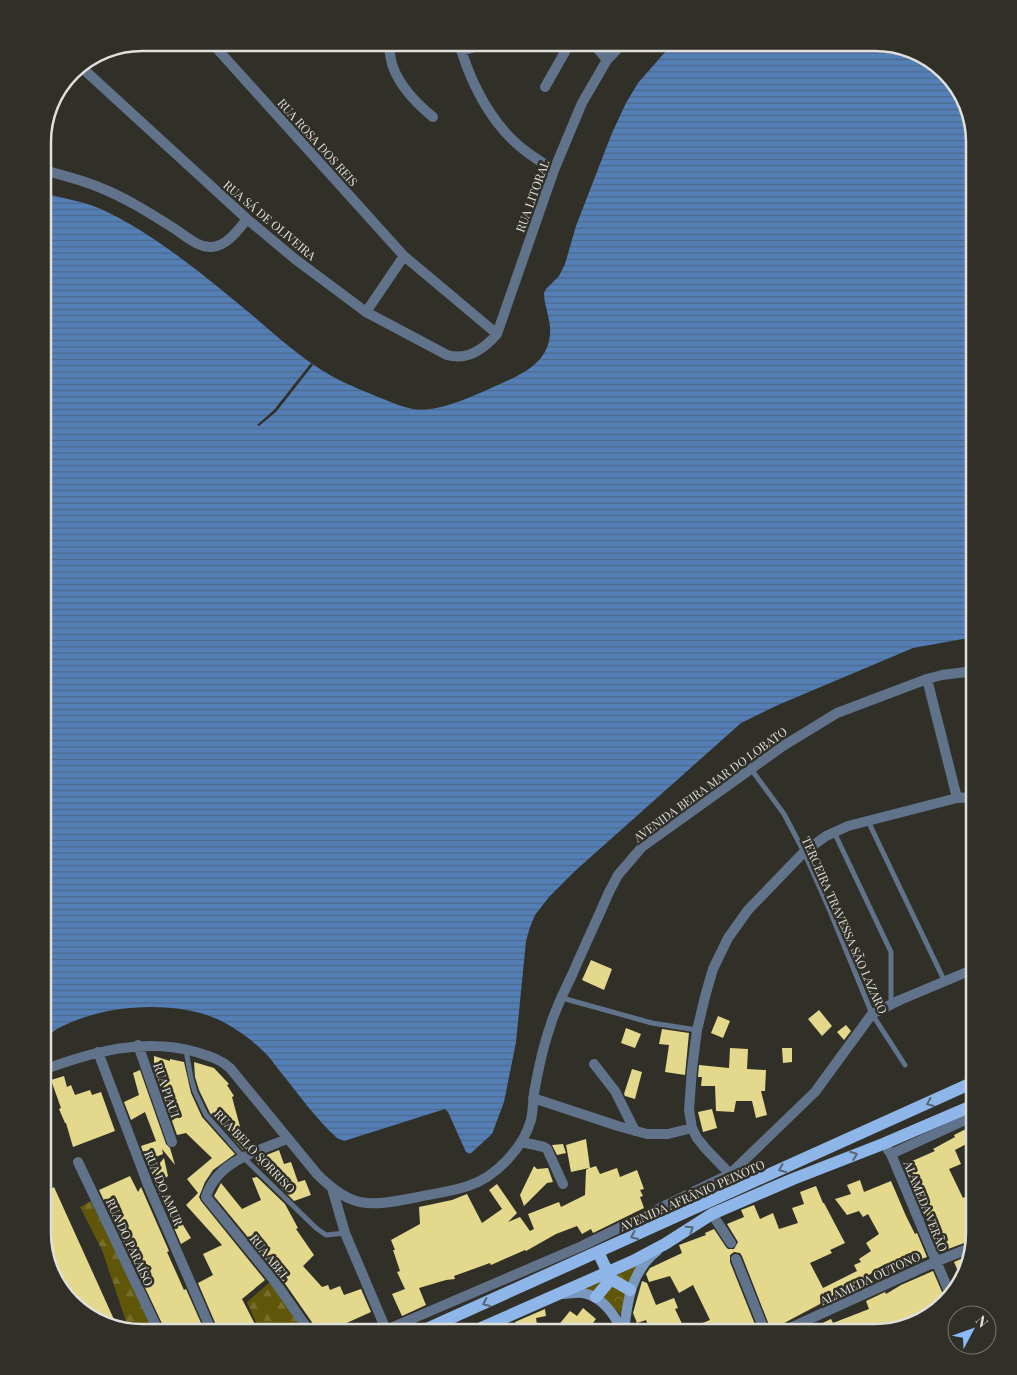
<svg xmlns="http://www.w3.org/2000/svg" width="1017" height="1375" viewBox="0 0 1017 1375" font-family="'Playfair Display',serif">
  <defs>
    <pattern id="forest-firs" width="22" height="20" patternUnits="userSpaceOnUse" patternTransform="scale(1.25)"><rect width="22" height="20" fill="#605609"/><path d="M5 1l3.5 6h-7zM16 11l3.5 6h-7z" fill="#766e2c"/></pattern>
    <pattern id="park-crowns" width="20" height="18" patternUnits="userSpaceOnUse" patternTransform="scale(1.25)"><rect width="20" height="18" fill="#605609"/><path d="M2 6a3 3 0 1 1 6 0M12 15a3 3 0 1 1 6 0" fill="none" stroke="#766e2c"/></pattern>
    <pattern id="water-rules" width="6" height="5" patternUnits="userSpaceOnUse" patternTransform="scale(1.25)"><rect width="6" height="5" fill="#547fb6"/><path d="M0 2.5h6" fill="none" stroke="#4d6787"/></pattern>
  </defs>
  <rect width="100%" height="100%" fill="#313028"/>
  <path fill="url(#forest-firs)" d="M 91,1201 L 154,1332 L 136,1332 L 129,1330 L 102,1250 L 80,1207 Z
    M 270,1282 L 313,1332 L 260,1332 L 247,1302 Z"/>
  <path fill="url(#park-crowns)" d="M 641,1260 L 623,1318 C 611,1302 602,1296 584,1288 Z"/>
  <path fill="url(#water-rules)" d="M 673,43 L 881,43 L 925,56 L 961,92 L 974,143 L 974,637 L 913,648 L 778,705 L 741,723 L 575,871 L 549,897 L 535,915 L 530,927 L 526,941 L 516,1042 L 504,1102 L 492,1134 L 470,1154 L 466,1152 L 448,1112 L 445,1109 L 344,1141 L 337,1138 C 317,1120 300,1096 283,1075 C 276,1067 271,1058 263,1051 C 250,1038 234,1027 217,1019 C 174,1000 106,1005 65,1025 C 57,1028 50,1034 43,1039 L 43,193 C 62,198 82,201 101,209 C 154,233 207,278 252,315 C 272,332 292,350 314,365 C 334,379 356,388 378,397 C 389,401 401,407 413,409 C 436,413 469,398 489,389 C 519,375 552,365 550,327 C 549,315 544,304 544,293 L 546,289 L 559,276 L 565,264 L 576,226 L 612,133 L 626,103 L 638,83 Z"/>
  <path fill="#313028" d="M 311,363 L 313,365 L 276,412 L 259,426 L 257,425 L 274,410 Z"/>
  <path fill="#e3d88b" d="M 591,960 L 612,969 L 604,990 L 582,980 Z
    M 819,1010 L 832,1026 L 822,1036 L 808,1019 Z
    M 718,1016 L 730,1021 L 723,1038 L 711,1033 Z
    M 846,1025 L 851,1031 L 844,1040 L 837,1032 Z
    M 626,1028 L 641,1034 L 635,1048 L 621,1043 Z
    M 662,1029 L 689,1033 L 685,1075 L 665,1072 L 669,1045 L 659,1044 Z
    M 730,1048 L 748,1049 L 747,1069 L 766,1070 L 765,1091 L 761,1091 L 767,1115 L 756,1118 L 752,1101 L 736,1101 L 734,1112 L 716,1111 L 715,1086 L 701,1086 L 702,1077 L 698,1077 L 699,1065 L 729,1068 Z
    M 782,1048 L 792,1048 L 792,1062 L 783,1063 Z
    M 154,1056 L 170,1061 L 170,1059 L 184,1062 L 191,1093 L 202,1117 L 235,1154 L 213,1170 L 205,1182 L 199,1197 L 201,1201 L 265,1280 L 242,1299 L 259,1332 L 219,1332 L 198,1283 L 213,1275 L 203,1254 L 222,1245 L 186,1205 L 198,1193 L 187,1179 L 212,1158 L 186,1133 L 177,1135 L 152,1065 L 154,1064 Z
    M 194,1062 L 214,1068 L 229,1084 L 227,1085 L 234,1096 L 232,1097 L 242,1134 L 246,1133 L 250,1146 L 243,1150 L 210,1113 L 199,1090 L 195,1077 Z
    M 632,1069 L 642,1072 L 635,1099 L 625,1096 L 624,1094 Z
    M 140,1070 L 166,1144 L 170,1148 L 175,1165 L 162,1149 L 163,1154 L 146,1161 L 141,1146 L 156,1141 L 145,1112 L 131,1120 L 124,1102 L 139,1095 L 133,1073 Z
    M 64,1076 L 67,1087 L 71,1085 L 75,1095 L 90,1090 L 92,1095 L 101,1092 L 115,1131 L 73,1147 L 66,1123 L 65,1123 L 59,1109 L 61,1108 L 51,1080 Z
    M 712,1109 L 717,1128 L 703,1132 L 698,1112 Z
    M 974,1125 L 974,1140 L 955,1150 L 961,1164 L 949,1169 L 963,1198 L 974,1192 L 974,1233 L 972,1242 L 967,1242 L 940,1252 L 930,1228 L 932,1227 L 903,1165 L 935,1151 L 933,1149 L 955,1137 L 954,1135 Z
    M 586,1139 L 590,1168 L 596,1166 L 600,1174 L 617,1168 L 620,1177 L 637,1170 L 644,1189 L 640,1190 L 643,1196 L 640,1197 L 644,1208 L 593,1233 L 591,1229 L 582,1234 L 577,1226 L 556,1234 L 526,1251 L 525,1250 L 491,1265 L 490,1263 L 454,1276 L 455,1279 L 446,1280 L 419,1288 L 426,1305 L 402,1316 L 392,1294 L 405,1289 L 397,1272 L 400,1271 L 393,1250 L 395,1250 L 391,1240 L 420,1224 L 419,1207 L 452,1200 L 467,1194 L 482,1223 L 502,1209 L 489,1190 L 497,1184 L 517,1213 L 508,1222 L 520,1217 L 530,1231 L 534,1229 L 528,1214 L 559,1202 L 561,1207 L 585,1195 L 586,1170 L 589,1168 L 571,1172 L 566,1145 Z
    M 563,1144 L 566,1153 L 557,1155 L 552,1145 Z
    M 279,1150 L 284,1164 L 291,1162 L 298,1182 L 305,1180 L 311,1195 L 294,1201 L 254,1160 Z
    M 164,1158 L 168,1176 L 159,1183 L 163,1190 L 160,1195 L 151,1174 Z
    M 534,1166 L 537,1169 L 548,1168 L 553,1182 L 547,1183 L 524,1206 L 520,1195 Z
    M 130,1176 L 138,1192 L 141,1187 L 169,1251 L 167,1252 L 184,1290 L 186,1289 L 205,1332 L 166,1332 L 99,1190 Z
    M 257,1177 L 285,1204 L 298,1228 L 296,1229 L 314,1255 L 303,1266 L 322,1287 L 328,1285 L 330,1290 L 340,1286 L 344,1295 L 361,1289 L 371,1312 L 331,1330 L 317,1332 L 316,1328 L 279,1275 L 214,1196 L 221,1183 L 242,1209 L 261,1200 L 252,1178 Z
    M 860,1180 L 864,1192 L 891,1181 L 906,1216 L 915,1234 L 917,1233 L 927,1257 L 888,1271 L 885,1264 L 866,1277 L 869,1284 L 850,1293 L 849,1291 L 820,1304 L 771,1330 L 742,1256 L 740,1253 L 734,1252 L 730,1255 L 730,1262 L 758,1332 L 675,1332 L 674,1329 L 666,1332 L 651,1332 L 646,1320 L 637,1323 L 633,1313 L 642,1281 L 647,1283 L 656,1305 L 674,1298 L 678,1308 L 675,1309 L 685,1330 L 710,1320 L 693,1285 L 679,1293 L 670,1276 L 649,1282 L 646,1274 L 650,1268 L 682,1253 L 679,1245 L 706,1235 L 705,1233 L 714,1229 L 726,1247 L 728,1249 L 734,1249 L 738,1242 L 727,1224 L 744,1217 L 741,1210 L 754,1205 L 760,1219 L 773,1213 L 779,1229 L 798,1223 L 792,1208 L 804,1204 L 800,1192 L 816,1186 L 823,1203 L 824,1203 L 845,1243 L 830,1250 L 832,1253 L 810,1263 L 823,1288 L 857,1271 L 854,1265 L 861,1262 L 859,1259 L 871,1251 L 866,1243 L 879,1234 L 868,1214 L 863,1217 L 859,1211 L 847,1215 L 835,1199 L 851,1194 L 847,1185 Z
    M 54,1187 L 117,1326 L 92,1319 L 56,1283 L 42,1232 L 43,1193 Z
    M 166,1196 L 174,1209 L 176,1216 L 177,1215 L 191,1238 L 181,1244 L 162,1200 Z
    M 968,1256 L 968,1257 L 962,1280 L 954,1262 Z
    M 933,1271 L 945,1299 L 925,1319 L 916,1321 L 914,1318 L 883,1330 L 866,1324 L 852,1330 L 853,1332 L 804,1332 L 831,1319 L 833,1323 L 869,1309 L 866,1301 L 885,1292 L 886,1294 L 901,1285 Z
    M 583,1308 L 596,1319 L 586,1332 L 553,1332 L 570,1311 L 577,1316 Z
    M 545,1309 L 546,1316 L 536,1318 L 538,1332 L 519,1332 L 515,1322 Z"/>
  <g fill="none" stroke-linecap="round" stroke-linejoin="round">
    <path stroke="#61738b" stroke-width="5" d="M 751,769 L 784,814 L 804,852 L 830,911 L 872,1014 L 905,1065
      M 868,821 L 945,982
      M 834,832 L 891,952 L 891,1004
      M 562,998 L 652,1023 L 697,1030
      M 186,1050 L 191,1078 L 195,1092 L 206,1115 L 243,1157 L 316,1228 L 326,1235 L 345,1233"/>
    <path stroke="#61738b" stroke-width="10" d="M 215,43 L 219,51 L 404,256 L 497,334
      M 388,43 C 390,50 390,59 393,67 C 400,86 417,104 433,117
      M 459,43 C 468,74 483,107 505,132 C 519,148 536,159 554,170
      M 593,43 L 607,60
      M 461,51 L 489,43
      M 80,66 L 247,219 L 295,259 L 366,312 L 447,355 C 467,361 484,349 497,334 L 554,170 L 582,103 L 607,60 L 623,43
      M 545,87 L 570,43
      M 43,170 C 62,175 83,180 101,188 C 128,199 151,214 175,229 C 186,236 198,248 212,247 C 227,246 238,230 247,219
      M 366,312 L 404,256
      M 927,679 L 957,798
      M 138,1045 L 172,1142
      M 98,1052 L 148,1185 L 212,1332
      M 594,1064 L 615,1091 L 635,1131
      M 43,1070 C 92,1052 144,1037 196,1052 C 209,1056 220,1059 230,1068 L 317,1174 C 351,1208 367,1207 413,1198 C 431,1194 450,1192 468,1186 C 496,1177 523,1148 531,1120 C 533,1111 533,1102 534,1093 C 538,1071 542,1049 550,1027 C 555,1009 564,992 572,975 C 584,947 597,920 609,892 L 618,875 L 642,847 L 783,746 L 837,713 L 927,679 L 942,675 L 974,671
      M 533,1098 L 618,1126 L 647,1134 L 668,1134 L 692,1128
      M 287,1139 C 256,1152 217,1161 206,1197 L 273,1279 L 310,1332
      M 522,1142 L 544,1147 L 547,1149 L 563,1184
      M 888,1150 L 891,1154 L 974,1116
      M 891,1154 L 950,1294
      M 78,1162 L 159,1332
      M 752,1183 L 730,1174 L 706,1149 L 697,1138 L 692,1128 L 689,1110 L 692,1069 L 697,1030 L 706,993 L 713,969 L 728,938 L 748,910 L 804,852 L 826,836 L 848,826 L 957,798 L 974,797
      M 332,1188 L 345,1233 L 387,1332
      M 712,1214 L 731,1243
      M 736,1259 L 765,1332
      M 386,1330 L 582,1246 L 730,1174 L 815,1092 L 872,1014 L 900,1000 L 974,969
      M 781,1332 L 935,1262 L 970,1248"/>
    <path stroke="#7b99bf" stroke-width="10" d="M 563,1294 C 569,1294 577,1292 583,1293 C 602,1296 616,1316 622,1332
      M 624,1332 C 627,1302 631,1271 657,1251"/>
    <path stroke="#8fb6e8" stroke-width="12" d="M 598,1252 L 611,1279 L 630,1290
      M 596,1297 L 611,1279
      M 420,1332 L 974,1082
      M 472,1332 L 633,1261 L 665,1244 L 712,1214 L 793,1179 L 883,1144 L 974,1105"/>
  </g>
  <defs><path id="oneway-chevron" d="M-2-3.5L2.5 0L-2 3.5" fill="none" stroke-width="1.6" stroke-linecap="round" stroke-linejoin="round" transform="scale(1.25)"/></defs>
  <g stroke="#576675">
    <use href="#oneway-chevron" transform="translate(930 1103) rotate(155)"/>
    <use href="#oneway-chevron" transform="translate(854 1155) rotate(-21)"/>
    <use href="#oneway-chevron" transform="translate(782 1169) rotate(156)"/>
    <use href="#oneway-chevron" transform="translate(690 1229) rotate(-33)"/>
    <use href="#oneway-chevron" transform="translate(634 1236) rotate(156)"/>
    <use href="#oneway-chevron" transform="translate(486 1303) rotate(156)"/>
  </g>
  <g text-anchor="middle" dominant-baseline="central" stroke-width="5" stroke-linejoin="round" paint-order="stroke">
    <g font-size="12" fill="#e0dfda" stroke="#313028">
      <text transform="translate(318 142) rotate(48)">RUA ROSA DOS REIS</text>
      <text transform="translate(532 196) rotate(-70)">RUA LITORAL</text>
      <text transform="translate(270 220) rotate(40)">RUA SÁ DE OLIVEIRA</text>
      <text transform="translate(710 784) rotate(-36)">AVENIDA BEIRA MAR DO LOBATO</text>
      <text transform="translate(845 925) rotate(66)">TERCEIRA TRAVESSA SÃO LAZARO</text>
      <text transform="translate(167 1090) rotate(71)">RUA PIAUI</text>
      <text transform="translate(255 1151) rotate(46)">RUA BELO SORRISO</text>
      <text transform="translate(164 1188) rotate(67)">RUA DO AMUR</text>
      <text transform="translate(692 1195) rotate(-24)">AVENIDA AFRÂNIO PEIXOTO</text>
      <text transform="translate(926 1206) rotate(68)">ALAMEDA VERÃO</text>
      <text transform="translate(130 1242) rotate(65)">RUA DO PARAÍSO</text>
      <text transform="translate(270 1257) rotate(51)">RUA ABEL</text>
      <text transform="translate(870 1278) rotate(-25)">ALAMEDA OUTONO</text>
    </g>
  </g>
  <path d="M0 0H1017V1375H0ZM142 51H875A91 91 0 0 1 966 142V1233A91 91 0 0 1 875 1324H142A91 91 0 0 1 51 1233V142A91 91 0 0 1 142 51Z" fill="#313028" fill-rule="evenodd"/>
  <path fill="none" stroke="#e0dfda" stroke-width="2.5" d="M142 51H875A91 91 0 0 1 966 142V1233A91 91 0 0 1 875 1324H142A91 91 0 0 1 51 1233V142A91 91 0 0 1 142 51Z"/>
  <g transform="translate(972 1330) rotate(49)"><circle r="24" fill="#313028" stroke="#77766f"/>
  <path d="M0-4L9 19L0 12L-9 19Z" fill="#88bafc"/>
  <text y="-8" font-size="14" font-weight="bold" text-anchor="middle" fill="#e0dfda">N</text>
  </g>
</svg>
